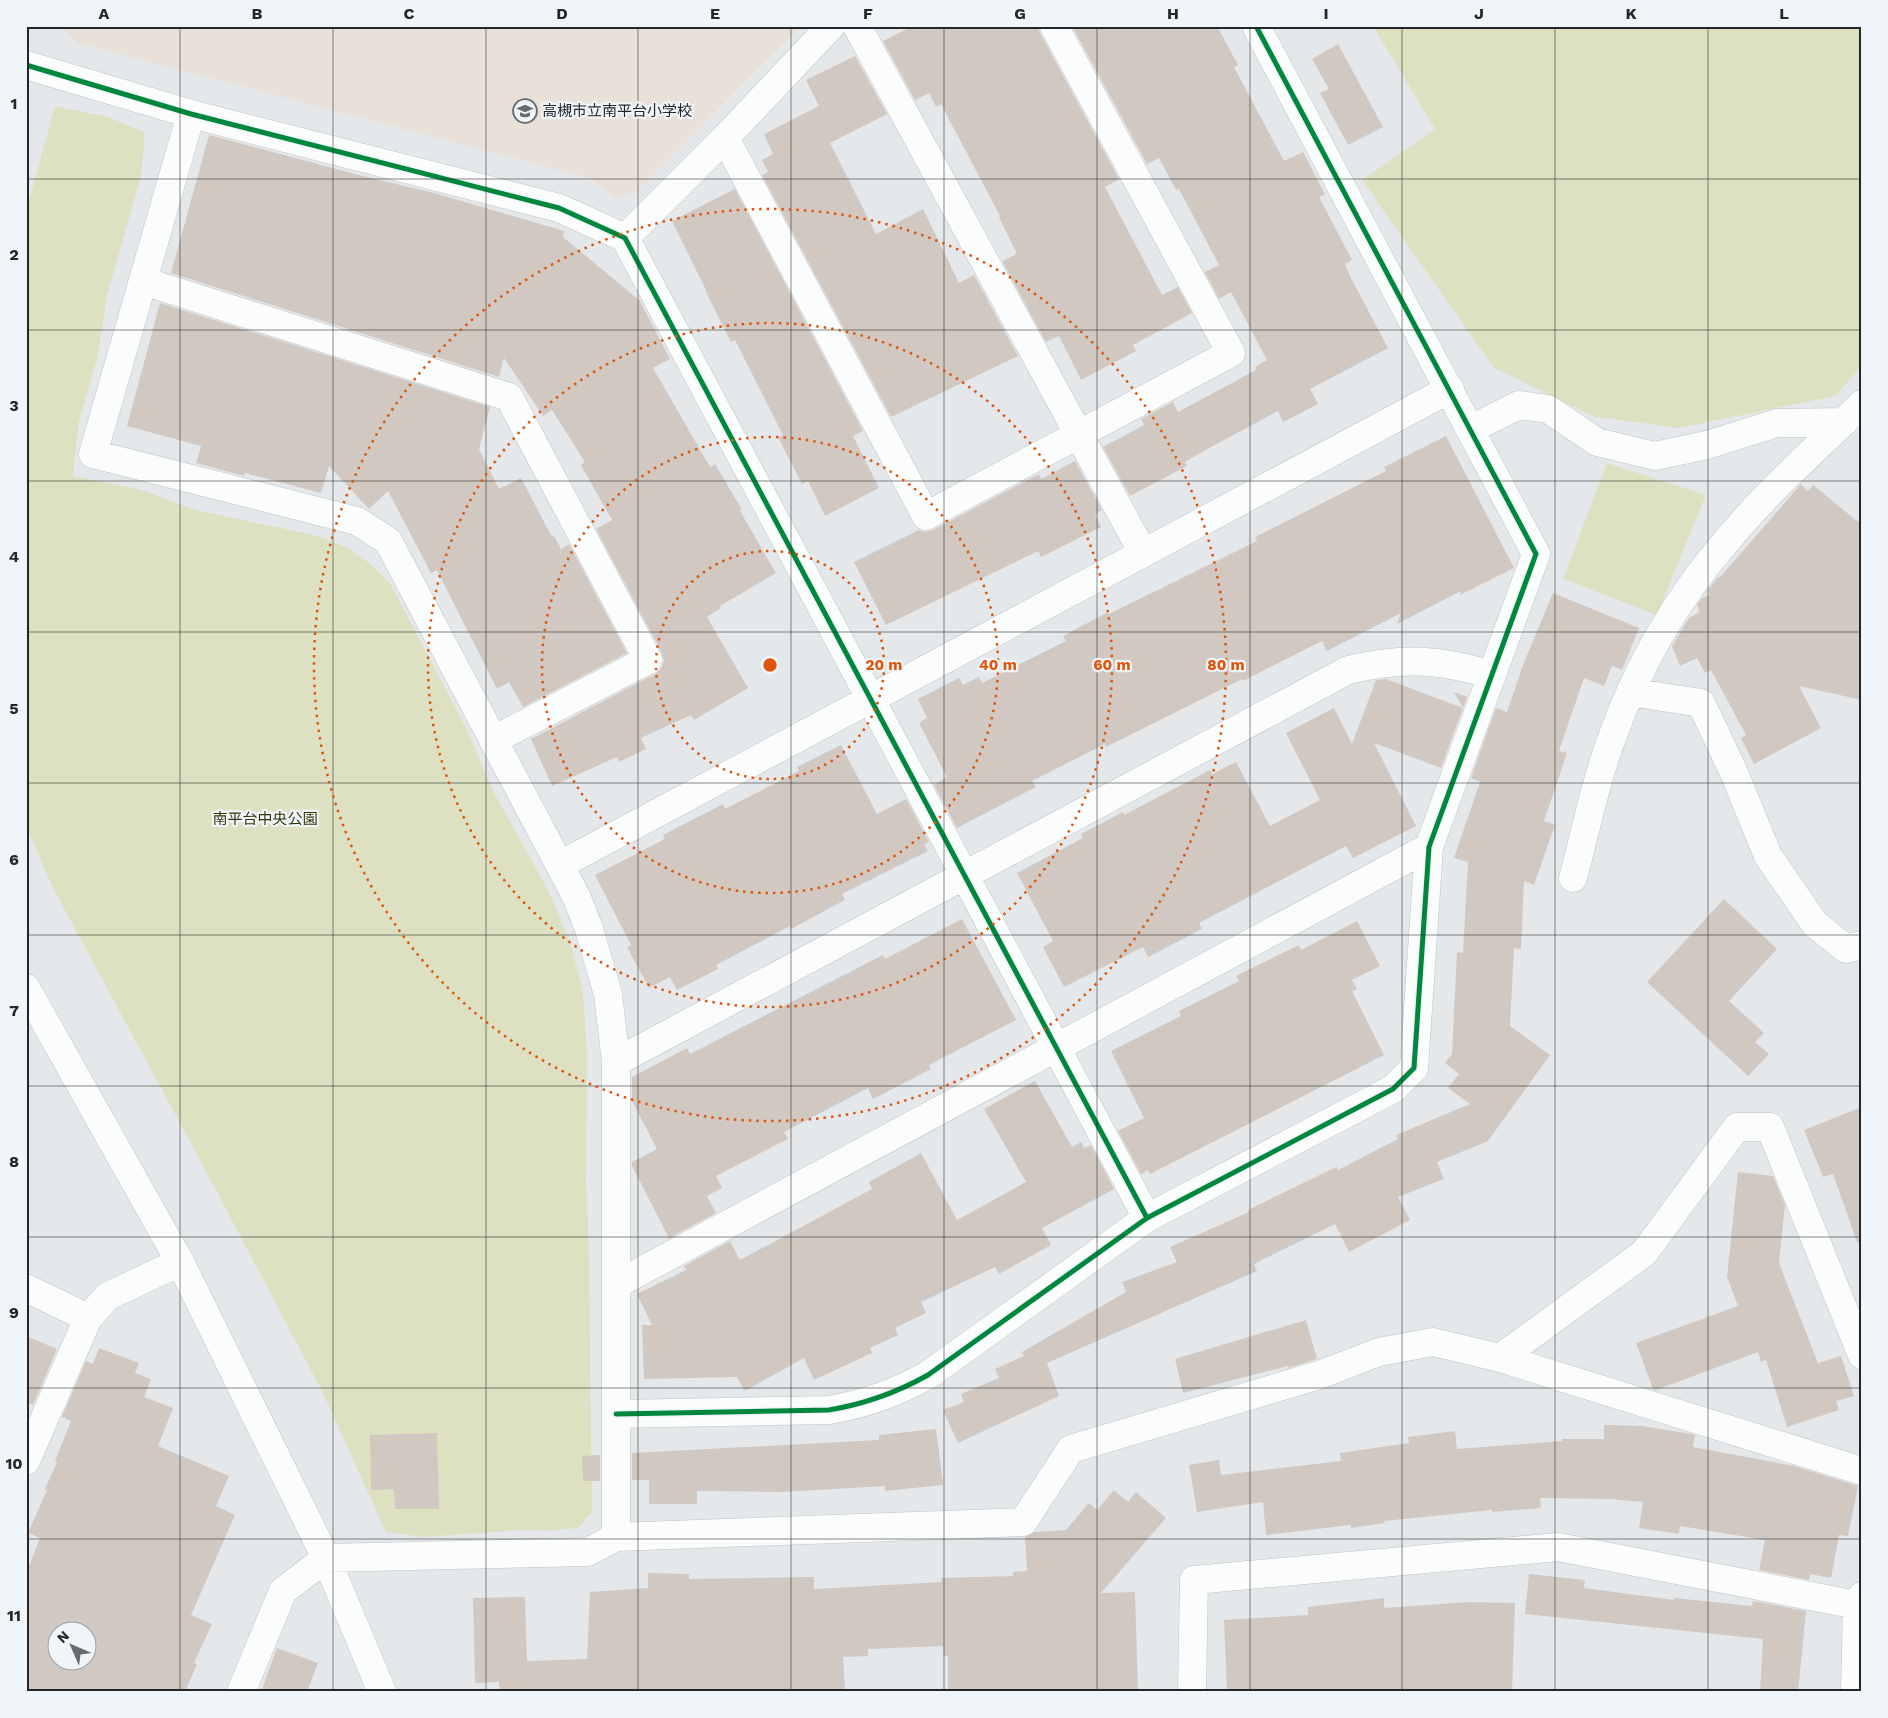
<svg xmlns="http://www.w3.org/2000/svg" width="1888" height="1718" viewBox="0 0 1888 1718" font-family="'Work Sans','Noto Sans JP',sans-serif">
  <rect width="100%" height="100%" fill="#e5e8ea"/>
  <path fill="#e9e0d8" d="M 61,26 L 801,26 L 637,191 L 616,198 L 590,178 L 77,43 Z"/>
  <path fill="#dde1c2" d="M 1373,26 L 1862,26 L 1862,366 L 1835,396 L 1679,428 L 1595,417 L 1494,368 L 1362,180 L 1435,129 Z
    M 55,106 L 109,117 L 145,133 L 141,176 L 107,296 L 98,355 L 79,421 L 73,476 L 139,489 L 196,510 L 314,535 L 348,548 L 369,563 L 390,583 L 467,730 L 493,791 L 548,890 L 570,942 L 583,993 L 587,1053 L 586,1183 L 589,1248 L 592,1512 L 578,1528 L 548,1531 L 519,1530 L 423,1537 L 386,1532 L 323,1393 L 208,1175 L 54,890 L 26,826 L 26,212 Z
    M 1607,463 L 1706,495 L 1657,615 L 1563,579 Z"/>
  <path fill="#d1c8c2" fill-rule="evenodd" d="M 913,26 L 1038,26 L 1040,33 L 1119,179 L 1105,187 L 1162,295 L 1178,287 L 1192,313 L 1133,345 L 1136,351 L 1081,380 L 1059,336 L 1046,342 L 1002,261 L 1017,254 L 999,217 L 1000,216 L 941,104 L 936,107 L 929,93 L 915,100 L 883,41 Z
    M 1072,26 L 1217,26 L 1238,65 L 1234,67 L 1284,161 L 1303,152 L 1325,194 L 1319,197 L 1352,260 L 1345,264 L 1351,278 L 1388,348 L 1310,389 L 1318,404 L 1283,422 L 1278,411 L 1200,453 L 1185,462 L 1187,466 L 1130,496 L 1103,447 L 1144,425 L 1141,419 L 1173,402 L 1178,412 L 1256,370 L 1255,367 L 1267,360 L 1231,292 L 1219,299 L 1205,272 L 1219,265 L 1179,189 L 1176,190 L 1159,158 L 1147,164 Z
    M 1338,44 L 1383,127 L 1348,145 L 1320,93 L 1329,89 L 1312,59 Z
    M 855,56 L 887,114 L 830,143 L 876,234 L 923,209 L 959,283 L 974,275 L 1018,356 L 891,417 L 762,175 L 768,172 L 762,160 L 773,154 L 764,134 L 819,106 L 806,80 Z
    M 209,135 L 355,174 L 438,194 L 564,231 L 563,237 L 640,301 L 670,359 L 653,368 L 710,467 L 715,464 L 742,510 L 740,511 L 776,573 L 720,606 L 721,608 L 707,617 L 748,688 L 694,720 L 691,715 L 641,738 L 646,749 L 619,762 L 617,757 L 552,786 L 531,739 L 655,674 L 661,669 L 664,661 L 662,653 L 596,529 L 612,520 L 581,465 L 585,462 L 552,410 L 543,416 L 504,358 L 499,377 L 171,273 Z
    M 735,189 L 863,431 L 853,436 L 879,488 L 825,516 L 808,481 L 802,484 L 778,437 L 783,435 L 735,340 L 731,342 L 705,290 L 706,290 L 672,221 Z
    M 160,303 L 490,407 L 479,449 L 499,489 L 521,478 L 552,537 L 554,536 L 561,549 L 569,544 L 627,653 L 523,707 L 509,682 L 497,689 L 437,570 L 431,573 L 388,491 L 369,509 L 329,466 L 321,493 L 245,473 L 244,476 L 196,463 L 201,446 L 127,426 Z
    M 1446,436 L 1514,568 L 1460,595 L 1461,591 L 1397,624 L 1401,613 L 1327,651 L 1322,641 L 1243,681 L 1242,679 L 1106,747 L 1105,744 L 1032,781 L 1036,787 L 957,828 L 934,785 L 947,777 L 919,723 L 927,718 L 918,699 L 959,678 L 963,685 L 979,677 L 982,683 L 1066,641 L 1063,636 L 1108,612 L 1109,614 L 1257,541 L 1255,537 L 1386,471 L 1384,467 Z
    M 1075,461 L 1102,510 L 1095,514 L 1101,527 L 1041,557 L 1038,551 L 886,625 L 854,562 L 919,530 L 926,532 L 933,530 L 1039,474 L 1041,479 Z
    M 1801,484 L 1808,491 L 1813,485 L 1862,525 L 1862,700 L 1799,686 L 1821,728 L 1754,764 L 1741,738 L 1746,735 L 1711,670 L 1705,673 L 1697,658 L 1680,666 L 1672,646 L 1689,618 L 1700,612 L 1697,605 L 1702,598 L 1710,595 L 1708,590 L 1717,578 L 1721,576 Z
    M 1553,593 L 1639,628 L 1622,670 L 1612,666 L 1604,686 L 1584,678 L 1559,751 L 1567,753 L 1544,821 L 1555,825 L 1534,885 L 1524,881 L 1521,949 L 1514,948 L 1510,1026 L 1550,1055 L 1488,1141 L 1437,1162 L 1444,1179 L 1398,1197 L 1410,1220 L 1349,1252 L 1335,1224 L 1254,1264 L 1257,1271 L 1047,1363 L 1059,1396 L 958,1443 L 943,1410 L 964,1402 L 961,1394 L 999,1378 L 995,1369 L 1024,1356 L 1022,1352 L 1126,1292 L 1122,1282 L 1177,1262 L 1170,1247 L 1249,1212 L 1248,1210 L 1336,1167 L 1338,1170 L 1398,1139 L 1396,1135 L 1470,1104 L 1448,1088 L 1459,1074 L 1445,1063 L 1452,1054 L 1457,952 L 1463,953 L 1468,862 L 1454,858 L 1480,782 L 1471,778 L 1496,708 L 1507,712 L 1523,665 Z
    M 1386,679 L 1463,708 L 1454,692 L 1467,697 L 1441,768 L 1374,743 L 1416,826 L 1353,858 L 1346,846 L 1199,923 L 1202,929 L 1148,957 L 1143,947 L 1064,987 L 1043,947 L 1053,941 L 1017,873 L 1083,838 L 1081,834 L 1123,812 L 1124,815 L 1210,770 L 1212,774 L 1236,762 L 1270,826 L 1320,800 L 1286,733 L 1334,708 L 1352,744 L 1376,680 Z
    M 841,745 L 877,814 L 906,799 L 929,842 L 924,844 L 928,851 L 842,894 L 845,900 L 791,929 L 790,926 L 716,965 L 718,969 L 677,990 L 670,977 L 649,988 L 627,947 L 631,945 L 595,875 L 665,839 L 663,835 L 723,804 L 725,809 L 799,771 L 797,767 Z
    M 1724,899 L 1777,949 L 1729,1001 L 1764,1033 L 1755,1042 L 1769,1054 L 1748,1076 L 1647,982 Z
    M 962,919 L 1016,1020 L 929,1065 L 931,1069 L 873,1099 L 868,1088 L 784,1132 L 788,1139 L 716,1176 L 722,1188 L 707,1196 L 716,1213 L 669,1238 L 632,1166 L 632,1162 L 657,1149 L 632,1101 L 632,1077 L 687,1048 L 690,1054 L 883,955 L 885,959 Z
    M 1357,921 L 1380,966 L 1352,980 L 1357,989 L 1352,991 L 1384,1055 L 1150,1174 L 1148,1170 L 1141,1174 L 1118,1131 L 1144,1118 L 1111,1051 L 1181,1016 L 1179,1011 L 1239,981 L 1236,976 L 1299,945 L 1301,950 Z
    M 1035,1081 L 1072,1147 L 1081,1142 L 1084,1148 L 1091,1145 L 1114,1189 L 1042,1228 L 1051,1245 L 999,1274 L 995,1267 L 921,1302 L 926,1313 L 895,1328 L 898,1335 L 870,1348 L 872,1353 L 814,1380 L 804,1358 L 745,1391 L 737,1377 L 644,1379 L 642,1325 L 652,1325 L 637,1294 L 686,1270 L 684,1266 L 730,1241 L 740,1260 L 872,1189 L 869,1182 L 921,1153 L 957,1220 L 1026,1182 L 984,1109 Z
    M 1862,1107 L 1862,1242 L 1857,1242 L 1833,1174 L 1823,1177 L 1804,1130 Z
    M 1738,1172 L 1773,1176 L 1785,1205 L 1779,1263 L 1818,1363 L 1841,1356 L 1854,1396 L 1836,1401 L 1839,1410 L 1787,1427 L 1766,1360 L 1761,1362 L 1758,1352 L 1656,1390 L 1653,1389 L 1636,1343 L 1738,1306 L 1727,1277 Z
    M 1306,1320 L 1317,1359 L 1288,1368 L 1288,1366 L 1183,1393 L 1175,1359 Z
    M 26,1336 L 57,1349 L 33,1405 L 26,1402 Z
    M 99,1348 L 139,1363 L 135,1373 L 151,1379 L 144,1397 L 173,1408 L 158,1446 L 229,1476 L 216,1506 L 235,1515 L 191,1615 L 212,1624 L 194,1663 L 197,1664 L 185,1692 L 26,1692 L 26,1574 L 40,1538 L 28,1533 L 47,1490 L 45,1489 L 57,1462 L 55,1461 L 71,1421 L 62,1417 L 86,1361 L 93,1364 ZM 58,1630 L 88,1630 L 88,1660 L 58,1660 Z
    M 1604,1425 L 1642,1426 L 1692,1434 L 1695,1435 L 1693,1447 L 1794,1466 L 1858,1486 L 1848,1536 L 1839,1535 L 1831,1578 L 1810,1574 L 1809,1580 L 1759,1570 L 1765,1540 L 1680,1526 L 1679,1534 L 1639,1528 L 1643,1502 L 1610,1499 L 1540,1498 L 1541,1508 L 1492,1512 L 1492,1510 L 1384,1521 L 1385,1523 L 1351,1528 L 1351,1525 L 1266,1535 L 1263,1502 L 1197,1512 L 1189,1465 L 1219,1460 L 1221,1475 L 1341,1461 L 1340,1453 L 1409,1443 L 1408,1437 L 1455,1431 L 1457,1449 L 1562,1441 L 1562,1439 L 1604,1439 Z
    M 936,1429 L 943,1485 L 885,1491 L 885,1486 L 782,1492 L 697,1491 L 697,1504 L 649,1504 L 649,1480 L 632,1480 L 632,1453 L 879,1440 L 879,1435 Z
    M 437,1433 L 439,1509 L 395,1509 L 394,1489 L 371,1490 L 370,1435 Z
    M 600,1455 L 600,1481 L 583,1481 L 582,1456 Z
    M 1114,1490 L 1128,1502 L 1136,1492 L 1166,1518 L 1101,1593 L 1135,1592 L 1138,1692 L 948,1692 L 948,1656 L 944,1656 L 943,1646 L 868,1649 L 868,1656 L 843,1657 L 845,1692 L 500,1692 L 499,1682 L 475,1683 L 473,1598 L 525,1597 L 527,1661 L 587,1659 L 590,1592 L 648,1588 L 648,1573 L 689,1574 L 689,1579 L 814,1577 L 814,1589 L 942,1582 L 941,1578 L 1013,1576 L 1013,1572 L 1027,1571 L 1025,1537 L 1035,1532 L 1066,1530 L 1089,1503 L 1097,1510 Z
    M 1529,1574 L 1585,1580 L 1584,1588 L 1674,1600 L 1674,1598 L 1752,1606 L 1753,1601 L 1806,1611 L 1798,1692 L 1760,1692 L 1763,1639 L 1525,1614 Z
    M 1384,1598 L 1384,1608 L 1469,1602 L 1515,1603 L 1512,1692 L 1227,1692 L 1224,1620 L 1308,1615 L 1308,1607 Z
    M 277,1648 L 318,1663 L 307,1692 L 261,1692 Z"/>
  <g fill="none" stroke-linecap="round" stroke-linejoin="round">
    <g stroke="#c0c3c4" stroke-width="29">
      <path id="minor" d="M 857,26 L 1143,553
        M 26,65 L 191,114 L 559,208 L 625,238 L 1147,1218
        M 191,114 L 93,454 L 357,521 L 388,541 L 577,898 L 589,929 L 608,994 L 616,1062 L 616,1537
        M 725,138 L 926,516 L 1231,353 L 1054,26
        M 625,238 L 725,138 L 831,26
        M 143,281 L 509,397 L 648,660 L 493,740
        M 1471,429 L 1519,405 L 1548,409 L 1597,442 L 1655,456 L 1707,445 L 1777,423 L 1844,422
        M 1630,692 L 1701,703 L 1735,775 L 1768,856 L 1815,924 L 1846,949 L 1862,945
        M 560,865 L 1450,389
        M 1573,878 C 1585,833 1594,787 1610,743 C 1636,669 1677,598 1729,538 C 1769,490 1817,448 1862,404
        M 26,988 L 180,1262 L 326,1558 L 382,1692
        M 616,1062 L 1348,670 C 1403,657 1438,659 1492,675
        M 617,1284 L 1429,847
        M 26,1288 L 88,1318
        M 1862,1355 L 1770,1127 L 1737,1127 L 1644,1253 L 1500,1358 L 1862,1471
        M 616,1414 L 829,1410 C 865,1404 896,1393 928,1375 L 1147,1218 L 1393,1089 L 1414,1068 L 1429,847 L 1536,554 L 1256,26
        M 26,1461 L 88,1318 L 108,1296 L 180,1262
        M 241,1692 L 283,1591 L 326,1558 L 588,1552 L 616,1537 L 1023,1522 L 1071,1449 L 1319,1375 L 1379,1352 L 1433,1342 L 1500,1358
        M 1192,1692 L 1194,1580 L 1558,1547 L 1857,1605
        M 1855,1692 L 1857,1605 L 1862,1596"/>
    </g>
    <use href="#minor" stroke="#fbfcfc" stroke-width="28"/>
    <g stroke="#f0f5fa" stroke-width="8">
      <path id="cycleway" d="M 26,65 L 191,114 L 559,208 L 625,238 L 1147,1218
        M 616,1414 L 829,1410 C 865,1404 896,1393 928,1375 L 1147,1218 L 1393,1089 L 1414,1068 L 1429,847 L 1536,554 L 1256,26"/>
    </g>
    <use href="#cycleway" stroke="#00873e" stroke-width="5"/>
  </g>
  <path fill="none" stroke="#242627" stroke-width="1" stroke-opacity="0.55" d="M 180,26 L 180,1692M 333,26 L 333,1692M 486,26 L 486,1692M 638,26 L 638,1692M 791,26 L 791,1692M 944,26 L 944,1692M 1097,26 L 1097,1692M 1250,26 L 1250,1692M 1402,26 L 1402,1692M 1555,26 L 1555,1692M 1708,26 L 1708,1692M 26,179 L 1862,179M 26,330 L 1862,330M 26,481 L 1862,481M 26,632 L 1862,632M 26,783 L 1862,783M 26,935 L 1862,935M 26,1086 L 1862,1086M 26,1237 L 1862,1237M 26,1388 L 1862,1388M 26,1539 L 1862,1539"/>
  <g fill="none" stroke="#de560d" stroke-width="2.5" stroke-dasharray="2.5 5">
    <circle cx="770" cy="665" r="114"/>
    <circle cx="770" cy="665" r="228"/>
    <circle cx="770" cy="665" r="342"/>
    <circle cx="770" cy="665" r="456"/>
  </g>
  <defs>
    <g id="school-ring" transform="scale(1.25)"><circle r="9.5" fill="#f0f5fa" stroke="#686a6b" stroke-width="1.5"/><path d="M0-5L7-2L0 1L-7-2ZM-4 1L0 2.5L4 1V4Q0 6-4 4Z" fill="#686a6b"/></g>
  </defs>
  <g fill-rule="evenodd">
    <use href="#school-ring" x="525" y="111"/>
  </g>
  <g text-anchor="middle" dominant-baseline="central" stroke-width="4.5" stroke-linejoin="round" paint-order="stroke">
    <g font-size="15" fill="#242627" stroke="#f0f5fa" text-anchor="start">
      <text x="542" y="111">高槻市立南平台小学校</text>
    </g>
    <g font-size="15" fill="#353607" stroke="#f0f5fa">
      <text x="265" y="819">南平台中央公園</text>
    </g>
  </g>
  <circle cx="770" cy="665" r="8" fill="#de560d" stroke="#f0f5fa" stroke-width="2.5"/>
  <g font-size="15" text-anchor="middle" font-weight="bold" fill="#de560d" stroke="#f0f5fa" stroke-width="4.5" stroke-linejoin="round" paint-order="stroke">
    <text x="884" y="670">20 m</text>
    <text x="998" y="670">40 m</text>
    <text x="1112" y="670">60 m</text>
    <text x="1226" y="670">80 m</text>
  </g>
  <rect width="1888" height="1718" fill="none" stroke="#f0f5fa" stroke-width="55"/>
  <g transform="translate(72 1646) rotate(315)"><circle r="24" fill="#f0f5fa" stroke="#9ea2a6"/>
  <path d="M0-4L9 19L0 12L-9 19Z" fill="#686a6b"/>
  <text y="-8" font-size="14" font-weight="bold" text-anchor="middle" fill="#242627">N</text>
  </g>
  <rect x="28" y="28" width="1832" height="1662" fill="none" stroke="#242627" stroke-width="2"/>
  <g font-size="16" text-anchor="middle" font-weight="bold" fill="#242627">
    <text x="104" y="19">A</text>
    <text x="257" y="19">B</text>
    <text x="409" y="19">C</text>
    <text x="562" y="19">D</text>
    <text x="715" y="19">E</text>
    <text x="868" y="19">F</text>
    <text x="1020" y="19">G</text>
    <text x="1173" y="19">H</text>
    <text x="1326" y="19">I</text>
    <text x="1479" y="19">J</text>
    <text x="1631" y="19">K</text>
    <text x="1784" y="19">L</text>
    <text x="14" y="109">1</text>
    <text x="14" y="260">2</text>
    <text x="14" y="411">3</text>
    <text x="14" y="562">4</text>
    <text x="14" y="714">5</text>
    <text x="14" y="865">6</text>
    <text x="14" y="1016">7</text>
    <text x="14" y="1167">8</text>
    <text x="14" y="1318">9</text>
    <text x="14" y="1469">10</text>
    <text x="14" y="1621">11</text>
  </g>
</svg>
